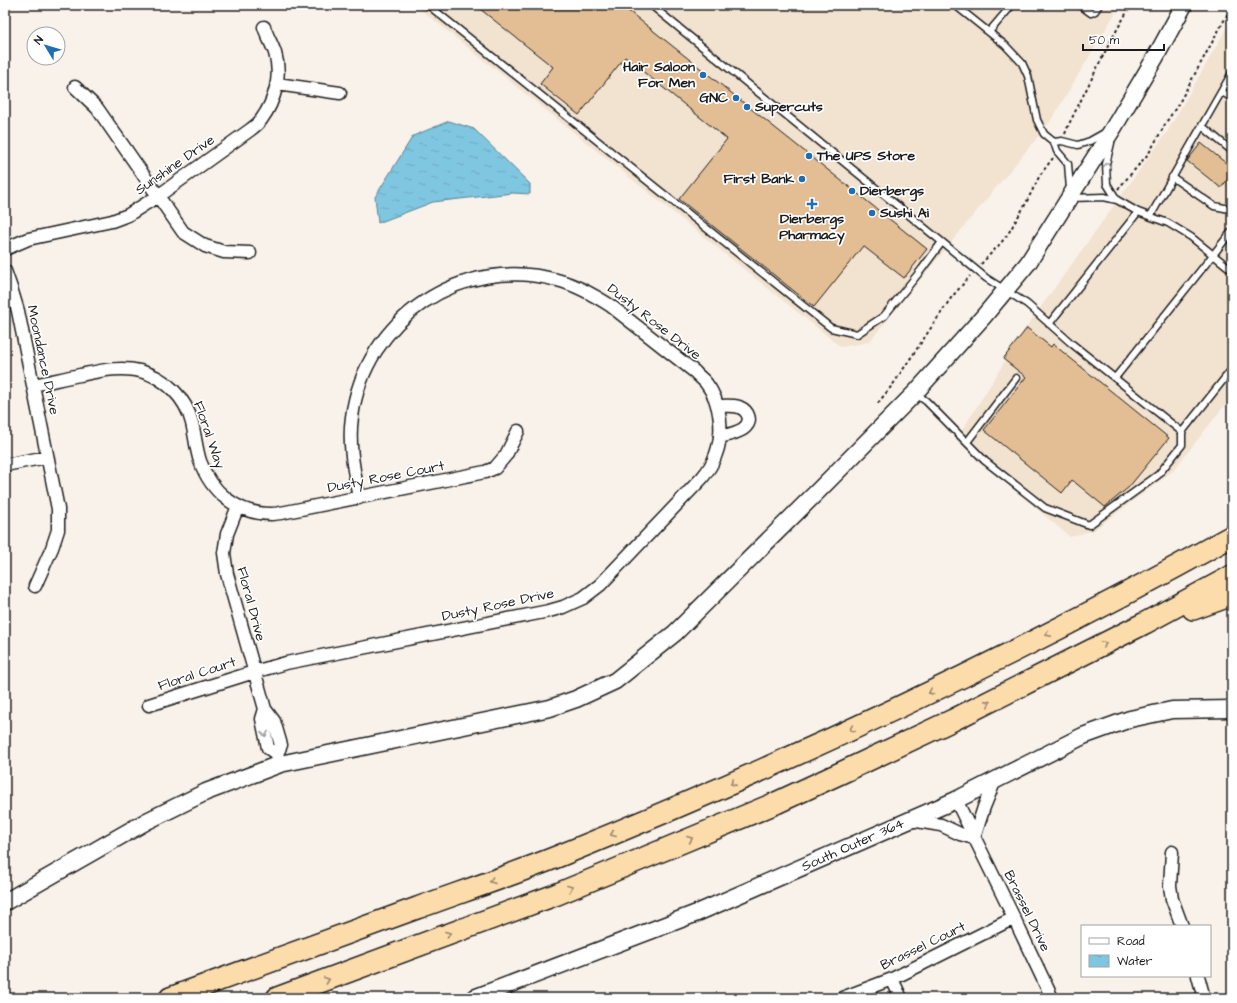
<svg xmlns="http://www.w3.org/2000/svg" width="1237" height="1003" viewBox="0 0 1237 1003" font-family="'Architects Daughter',sans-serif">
  <defs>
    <pattern id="water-ripples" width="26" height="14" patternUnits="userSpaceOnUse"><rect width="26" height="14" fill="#7fc6e0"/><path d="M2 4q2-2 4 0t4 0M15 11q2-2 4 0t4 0" fill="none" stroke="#6daac0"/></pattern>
  </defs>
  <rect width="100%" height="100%" fill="#f9f2ea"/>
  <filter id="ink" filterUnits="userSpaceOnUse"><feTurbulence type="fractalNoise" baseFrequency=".025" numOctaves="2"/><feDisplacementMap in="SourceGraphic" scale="8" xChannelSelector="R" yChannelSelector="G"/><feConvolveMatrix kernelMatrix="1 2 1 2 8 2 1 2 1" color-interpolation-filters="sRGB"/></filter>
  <g filter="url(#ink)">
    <path fill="#f2e2d0" d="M 415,5 L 1120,5 L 1050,122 L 869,342 L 841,347 Z
      M 1232,19 L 1232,396 L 1173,471 L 1094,530 L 1070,537 L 956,440 L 1025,329 L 1167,132 Z"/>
    <path fill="url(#water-ripples)" stroke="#578292" d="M 449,121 L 474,129 L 530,184 L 530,194 L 513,193 L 433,202 L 378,223 L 375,197 L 413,136 Z"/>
    <path fill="#e3be94" stroke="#1c1c1c" d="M 475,5 L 621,5 L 927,249 L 904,278 L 863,246 L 814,307 L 679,199 L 727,139 L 625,57 L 579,115 L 540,84 L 553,67 Z
      M 1201,143 L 1232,168 L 1232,174 L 1221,188 L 1187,161 Z
      M 1027,328 L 1051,347 L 1053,344 L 1169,438 L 1129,487 L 1105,507 L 1072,480 L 1062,493 L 984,430 L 1026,377 L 1003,359 Z"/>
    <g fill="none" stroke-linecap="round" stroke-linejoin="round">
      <g stroke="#1c1c1c" stroke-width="9">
        <path id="lane" d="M 428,5 L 831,328 L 857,334 L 884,316 L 922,269 L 942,242
          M 651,5 L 942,242 L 986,278 L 1027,304 L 1071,343 L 1182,432
          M 955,5 L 1005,45 L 1022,63 L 1028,76 L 1037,120 L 1044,134 L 1054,142 L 1057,151 L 1068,164 L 1070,189
          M 1080,5 L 1091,13 L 1095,11 L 1099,5
          M 989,32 L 1012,5
          M 1222,92 L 1232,98
          M 1202,126 L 1232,151
          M 1054,142 L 1062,141 L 1078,145 L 1090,141 L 1106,132
          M 1111,143 L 1106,164 L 1107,184 L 1117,200
          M 1172,177 L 1214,206 L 1230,209 L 1232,206
          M 1071,198 L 1104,197 L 1117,200 L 1138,212 L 1168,223 L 1191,237 L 1232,270
          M 1151,215 L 1232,73
          M 1049,324 L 1138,212
          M 1115,378 L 1232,231
          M 916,394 L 926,401 L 985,461 L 1045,508 L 1089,525 L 1158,475 L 1182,445 L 1182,432 L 1232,369
          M 967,442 L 1016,378"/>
      </g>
      <g stroke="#1c1c1c" stroke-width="15">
        <path id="street" d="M 277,84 L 340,93
          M 75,87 L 97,108 L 183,232 L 205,246 L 224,252 L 250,253
          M 5,249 L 28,239 L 112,221 L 128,215 L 158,196 L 250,130 C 254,127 258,124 261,120 C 275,101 282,76 275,53 C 272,44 267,36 264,27
          M 5,271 L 11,288 L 18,311 L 58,509 L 58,530 L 52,548 L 35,586
          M 33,385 C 49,382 64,378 80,375 C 100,371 120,366 140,371 C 165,377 186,398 192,423 C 195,435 196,449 200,461 C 211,492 237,514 271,514 C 276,514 281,513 286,512 L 485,472 L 495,468 L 506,455 L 518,431
          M 717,406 C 724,406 732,405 739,407 C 749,411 753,422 743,429 C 737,433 728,435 720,437
          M 5,465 L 47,457
          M 238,506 L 227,534 L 224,553 L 227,574 L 265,709 L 274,721 L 281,745 L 277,754 L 280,764
          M 149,705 L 254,672 L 286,663 L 549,611 L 563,607 L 583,598 L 600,585 L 702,478 C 708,471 713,463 716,454 C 724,432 721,402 706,383 C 703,379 698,376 695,372 L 611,306 C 594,295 577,285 557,280 C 462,254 365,319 352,417 C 348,444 354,471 359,498
          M 265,709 L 262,719 L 268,748 L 277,754
          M 956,800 L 1014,918 L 1052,998
          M 911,820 L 941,825 L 960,834 L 974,838 L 984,807 L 995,780
          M 1172,852 L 1170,886 L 1172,899 L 1182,926
          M 1198,976 L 1204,998
          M 892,979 L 901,998
          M 842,998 L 892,979 L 1014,918"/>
      </g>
      <g stroke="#1c1c1c" stroke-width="19">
        <path id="secondary" d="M 5,902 L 147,821 L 206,792 L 280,764 L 550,708 L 576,699 L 615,681 L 675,633 L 819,490 L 915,393 L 984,316 L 1028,263 L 1114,127 L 1155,58 L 1184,5
          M 474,998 L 697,913 L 956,800 L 1083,736 L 1130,719 L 1172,710 L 1232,709"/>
      </g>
      <g stroke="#1c1c1c" stroke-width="24">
        <path id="highway" d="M 1193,609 L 1232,595
          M 170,998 C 253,968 335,938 417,908 C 464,891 512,875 559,856 C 789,763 1015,657 1232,536
          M 277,998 L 555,895 L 685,841 L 776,803 L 845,771 L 953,720 L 1145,623 L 1232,576"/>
      </g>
      <path stroke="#1c1c1c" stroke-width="2" stroke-dasharray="3 3" stroke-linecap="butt" d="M 1065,134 L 1069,124 L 1110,42 L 1131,5
        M 1118,189 L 1149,153 L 1167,121 L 1179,103 L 1232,6
        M 981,264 L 1000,244 L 1008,234 L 1025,205 L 1040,175 L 1053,158
        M 878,403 L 894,383 L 951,298 L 970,276"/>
      <use href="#lane" stroke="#fff" stroke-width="6"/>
      <use href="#street" stroke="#fff" stroke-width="12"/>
      <use href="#secondary" stroke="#fff" stroke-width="16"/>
      <use href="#highway" stroke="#fddcac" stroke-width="21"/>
    </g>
    <defs><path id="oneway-chevron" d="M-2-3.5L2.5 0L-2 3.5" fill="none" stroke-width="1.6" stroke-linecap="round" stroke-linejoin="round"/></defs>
    <g stroke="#999">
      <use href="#oneway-chevron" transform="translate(1107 165) rotate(-87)"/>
      <use href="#oneway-chevron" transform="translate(265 734) rotate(80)"/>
    </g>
    <g stroke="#98866b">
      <use href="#oneway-chevron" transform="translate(1048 634) rotate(153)"/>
      <use href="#oneway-chevron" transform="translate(1104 644) rotate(-27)"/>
      <use href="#oneway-chevron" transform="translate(931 692) rotate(154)"/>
      <use href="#oneway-chevron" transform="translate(988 703) rotate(-27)"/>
      <use href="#oneway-chevron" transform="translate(852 729) rotate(155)"/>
      <use href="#oneway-chevron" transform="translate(733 783) rotate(156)"/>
      <use href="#oneway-chevron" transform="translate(613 834) rotate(158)"/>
      <use href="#oneway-chevron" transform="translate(690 839) rotate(-23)"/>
      <use href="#oneway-chevron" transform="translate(492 881) rotate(160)"/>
      <use href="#oneway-chevron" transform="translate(570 888) rotate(-22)"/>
      <use href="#oneway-chevron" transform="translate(448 934) rotate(-21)"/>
      <use href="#oneway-chevron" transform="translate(327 980) rotate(-20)"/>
    </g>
  </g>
  <g fill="#1f6fb2" stroke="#fff" stroke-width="1.5">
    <circle cx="703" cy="75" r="4"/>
    <circle cx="736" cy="98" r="4"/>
    <circle cx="747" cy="107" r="4"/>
    <circle cx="809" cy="156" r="4"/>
    <circle cx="802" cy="179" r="4"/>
    <circle cx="852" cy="191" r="4"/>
    <path d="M810 198h4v4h4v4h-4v4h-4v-4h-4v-4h4z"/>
    <circle cx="872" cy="213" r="4"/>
  </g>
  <g text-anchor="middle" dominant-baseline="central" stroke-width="3.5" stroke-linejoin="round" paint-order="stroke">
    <g font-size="14" font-weight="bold" fill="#1c1c1c" stroke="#fff" text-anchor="start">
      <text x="695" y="67" text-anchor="end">Hair Saloon<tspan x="695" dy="16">For Men</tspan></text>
      <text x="728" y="98" text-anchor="end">GNC</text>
      <text x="755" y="107">Supercuts</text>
      <text x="817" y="156">The UPS Store</text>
      <text x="794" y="179" text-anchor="end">First Bank</text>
      <text x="860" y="191">Dierbergs</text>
      <text x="880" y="213">Sushi Ai</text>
      <text x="812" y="219" text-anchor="middle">Dierbergs<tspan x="812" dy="16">Pharmacy</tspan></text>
    </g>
    <g font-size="14" fill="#1c1c1c" stroke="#fff">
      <text transform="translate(175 165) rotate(-35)">Sunshine Drive</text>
      <text transform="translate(654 322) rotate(38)">Dusty Rose Drive</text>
      <text transform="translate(43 360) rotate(78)">Moondance Drive</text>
      <text transform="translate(209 435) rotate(71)">Floral Way</text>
      <text transform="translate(386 477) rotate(-11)">Dusty Rose Court</text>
      <text transform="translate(251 604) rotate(75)">Floral Drive</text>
      <text transform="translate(498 605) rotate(-12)">Dusty Rose Drive</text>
      <text transform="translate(197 674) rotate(-18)">Floral Court</text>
      <text transform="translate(853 845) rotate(-24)">South Outer 364</text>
      <text transform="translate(1027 911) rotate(64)">Brassel Drive</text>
      <text transform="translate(923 946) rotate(-26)">Brassel Court</text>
    </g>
  </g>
  <rect width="1237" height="1003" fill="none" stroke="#fff" stroke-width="20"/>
  <rect x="10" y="10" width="1217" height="983" fill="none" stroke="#1c1c1c" stroke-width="1.5" filter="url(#ink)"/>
  <rect x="1081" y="925" width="130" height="52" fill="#ffffff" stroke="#a4a4a4"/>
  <rect x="1089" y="938" width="20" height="6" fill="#ffffff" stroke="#a4a4a4"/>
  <text x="1117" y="945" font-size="12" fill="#1c1c1c">Road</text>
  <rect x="1089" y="955" width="20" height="12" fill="url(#water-ripples)" stroke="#a4a4a4"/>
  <text x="1117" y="965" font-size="12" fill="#1c1c1c">Water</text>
  <g transform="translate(46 46) rotate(308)"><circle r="19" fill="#ffffff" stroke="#a4a4a4"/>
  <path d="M0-3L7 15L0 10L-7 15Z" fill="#1f6fb2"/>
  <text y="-6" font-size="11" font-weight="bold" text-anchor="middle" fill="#1c1c1c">N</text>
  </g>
  <path d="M1083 44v6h81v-6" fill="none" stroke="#1c1c1c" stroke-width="2"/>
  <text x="1089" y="44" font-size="12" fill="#1c1c1c" stroke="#ffffff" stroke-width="3" paint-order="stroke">50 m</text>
</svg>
